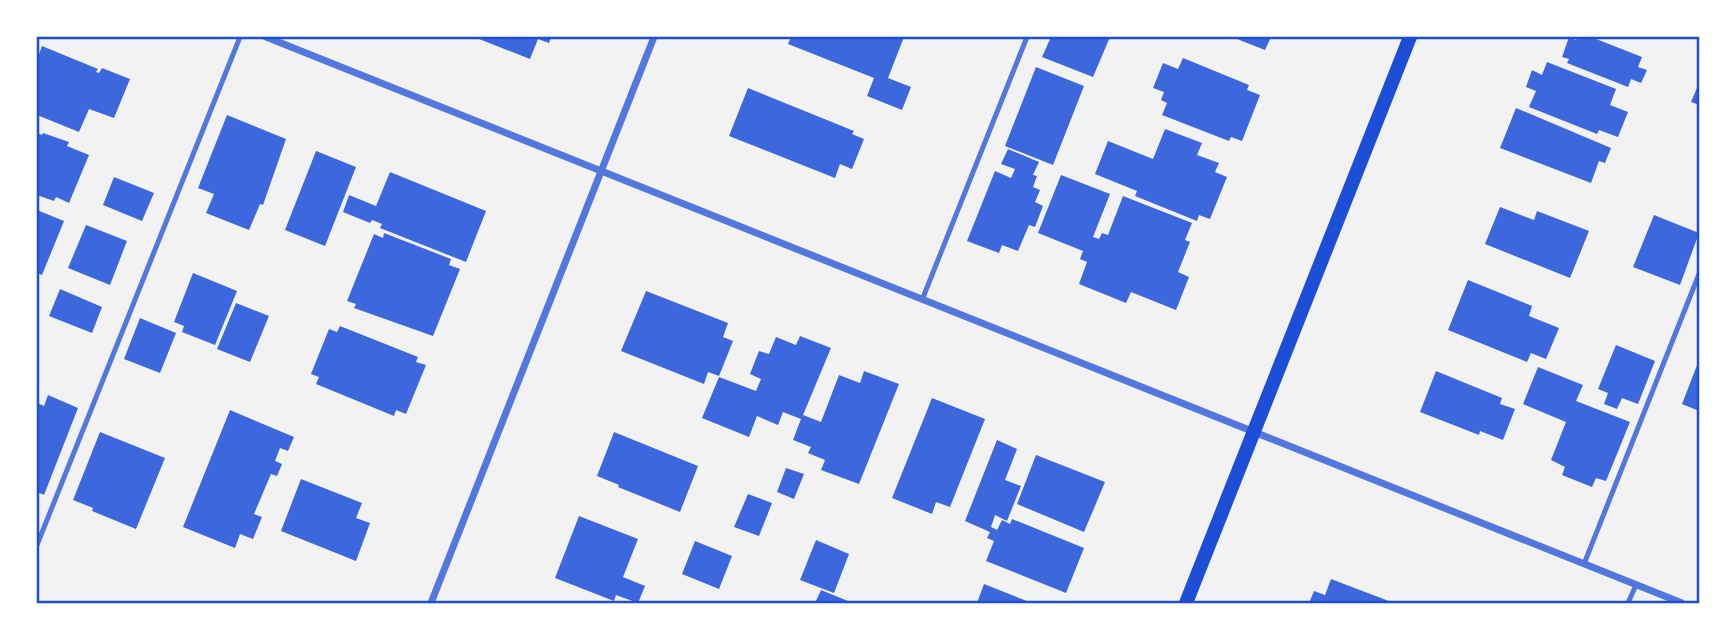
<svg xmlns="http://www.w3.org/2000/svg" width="1736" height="640" viewBox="0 0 1736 640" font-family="'Times New Roman',serif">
  <rect width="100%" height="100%" fill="#f2f2f2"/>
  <path fill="#3d67dc" d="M 474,37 L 551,37 L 549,43 L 538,39 L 530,59 Z
    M 791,37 L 904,37 L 888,78 L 911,87 L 902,110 L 867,96 L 874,78 L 788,44 Z
    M 1051,37 L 1110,37 L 1093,77 L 1042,57 Z
    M 1232,37 L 1271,37 L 1265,50 Z
    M 1569,37 L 1576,40 L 1578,37 L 1591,37 L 1642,57 L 1638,67 L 1647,70 L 1641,83 L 1631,79 L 1628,87 L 1567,63 L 1569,59 L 1562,57 Z
    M 42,46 L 98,69 L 96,72 L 99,73 L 102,68 L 130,79 L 114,118 L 89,109 L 79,132 L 37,115 L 37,60 Z
    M 1183,58 L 1249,85 L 1247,90 L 1260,95 L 1242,141 L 1231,137 L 1229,141 L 1162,115 L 1167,103 L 1161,100 L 1164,92 L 1153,88 L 1163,63 L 1178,69 Z
    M 1547,62 L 1616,89 L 1610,105 L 1628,112 L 1618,137 L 1599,130 L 1597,134 L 1529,107 L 1536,91 L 1526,87 L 1532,70 L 1542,75 Z
    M 1036,67 L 1084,86 L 1053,165 L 1005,146 Z
    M 1699,83 L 1699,105 L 1691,102 Z
    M 748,88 L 854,131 L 852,134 L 864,139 L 852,169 L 840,164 L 835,178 L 729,136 Z
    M 1516,108 L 1611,148 L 1605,163 L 1599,161 L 1591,183 L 1500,148 Z
    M 227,115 L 286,139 L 263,205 L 260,204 L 249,230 L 206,213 L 214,194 L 198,188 Z
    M 1165,129 L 1202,143 L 1197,155 L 1219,163 L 1215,172 L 1227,177 L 1210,219 L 1199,215 L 1197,221 L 1135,196 L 1137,191 L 1095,174 L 1108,141 L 1153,159 Z
    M 37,133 L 42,135 L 43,133 L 69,142 L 67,146 L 89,155 L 69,203 L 56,197 L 54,201 L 37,195 Z
    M 1008,149 L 1039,162 L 1033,175 L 1037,176 L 1033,187 L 1040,190 L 1035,202 L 1043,206 L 1035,227 L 1029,225 L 1018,251 L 1002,245 L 999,253 L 967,241 L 995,171 L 1011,178 L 1015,169 L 1001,164 Z
    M 316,151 L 356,167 L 325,246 L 285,230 Z
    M 390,172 L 486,211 L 466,262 L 380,228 L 382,224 L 372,220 L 370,223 L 343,212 L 349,195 L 376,206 Z
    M 1061,175 L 1110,194 L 1093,237 L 1099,239 L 1102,233 L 1108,235 L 1123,196 L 1192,223 L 1185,240 L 1190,242 L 1178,272 L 1189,277 L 1176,310 L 1131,292 L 1126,303 L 1079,284 L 1087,262 L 1080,259 L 1083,251 L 1038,233 Z
    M 114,177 L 154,193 L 142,221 L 103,205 Z
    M 1500,207 L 1534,220 L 1537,211 L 1589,231 L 1570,278 L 1485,244 Z
    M 37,210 L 64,221 L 42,275 L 37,273 Z
    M 1654,215 L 1699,233 L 1680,285 L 1633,267 Z
    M 86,225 L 127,241 L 110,285 L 68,268 Z
    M 384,233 L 451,259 L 449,265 L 460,269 L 433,336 L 354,308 L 356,304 L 347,301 L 374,234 L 383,238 Z
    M 193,273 L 237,291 L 215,345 L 182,332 L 184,326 L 174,322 Z
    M 1468,280 L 1532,306 L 1529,316 L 1559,328 L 1546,359 L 1531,353 L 1527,362 L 1448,330 Z
    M 60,289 L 102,307 L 92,333 L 49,316 Z
    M 646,291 L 728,323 L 723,337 L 733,341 L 719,376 L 708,372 L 704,384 L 621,351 Z
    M 236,303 L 269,316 L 250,362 L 217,349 Z
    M 140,318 L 176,333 L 160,373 L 124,359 Z
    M 340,326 L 418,357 L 416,362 L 426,365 L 406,414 L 396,410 L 394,416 L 316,384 L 319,377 L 311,374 L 329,329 L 337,332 Z
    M 800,336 L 831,348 L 803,415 L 821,422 L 839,375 L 860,383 L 864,371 L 899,384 L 859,484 L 821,470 L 825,460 L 808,453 L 811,447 L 793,440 L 801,419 L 783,412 L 778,425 L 757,416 L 749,437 L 702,418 L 719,377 L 756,391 L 761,379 L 750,374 L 759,351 L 769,354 L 776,337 L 796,345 Z
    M 1616,345 L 1655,361 L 1638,404 L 1622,398 L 1617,409 L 1604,404 L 1608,393 L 1598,389 Z
    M 1699,360 L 1699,411 L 1682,404 Z
    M 1538,367 L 1583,385 L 1576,401 L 1630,422 L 1606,481 L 1596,478 L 1592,487 L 1562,475 L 1565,467 L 1551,460 L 1566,422 L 1523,404 Z
    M 1436,371 L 1502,398 L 1500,404 L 1515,409 L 1503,440 L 1480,431 L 1479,435 L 1420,412 Z
    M 48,395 L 78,408 L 44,495 L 37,492 L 37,403 L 44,406 Z
    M 932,398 L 985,419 L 950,507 L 936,502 L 932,514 L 892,498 Z
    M 230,410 L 294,437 L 288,451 L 280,448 L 275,461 L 282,464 L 277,476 L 271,474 L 254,514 L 262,517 L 253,539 L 240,534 L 235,548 L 183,527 Z
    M 100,432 L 165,458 L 136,529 L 92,511 L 93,508 L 73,500 Z
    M 614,432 L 698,466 L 680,512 L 618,487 L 619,485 L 597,476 Z
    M 997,440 L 1017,449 L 1005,480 L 1021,486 L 1007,521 L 995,515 L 991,527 L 997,530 L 1002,520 L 1010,524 L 1012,519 L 1084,548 L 1066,593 L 986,561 L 994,541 L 987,538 L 990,532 L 965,521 Z
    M 1036,455 L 1105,482 L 1084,532 L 1017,504 Z
    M 786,468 L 804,474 L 794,499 L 777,492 Z
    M 301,479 L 362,503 L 356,518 L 370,523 L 356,561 L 281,531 Z
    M 748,494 L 772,503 L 759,536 L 734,527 Z
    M 579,516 L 638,539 L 623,577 L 645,586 L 638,603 L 616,595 L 614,601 L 555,578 Z
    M 816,540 L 849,554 L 834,593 L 800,580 Z
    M 695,541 L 732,556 L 719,589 L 682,574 Z
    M 1331,579 L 1394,603 L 1309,603 L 1314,591 L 1325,595 Z
    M 984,584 L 1032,603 L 977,603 Z
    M 821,590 L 848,601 L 847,603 L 815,603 Z"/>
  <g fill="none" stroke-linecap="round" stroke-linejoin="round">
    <path stroke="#5277de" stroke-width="5" d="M 922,300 L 1027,37
      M 37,545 L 240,37
      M 1584,564 L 1699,274
      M 1628,603 L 1636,585"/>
    <path stroke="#5277de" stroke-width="7" d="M 266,37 L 1682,603
      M 431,603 L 654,37"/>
    <path stroke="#1d4ed8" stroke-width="14" d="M 1186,603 L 1410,37"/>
  </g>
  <rect width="1736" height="640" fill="none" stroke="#ffffff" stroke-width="77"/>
  <rect x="38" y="38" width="1660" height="564" fill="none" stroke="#1d4ed8" stroke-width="2.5"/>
</svg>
